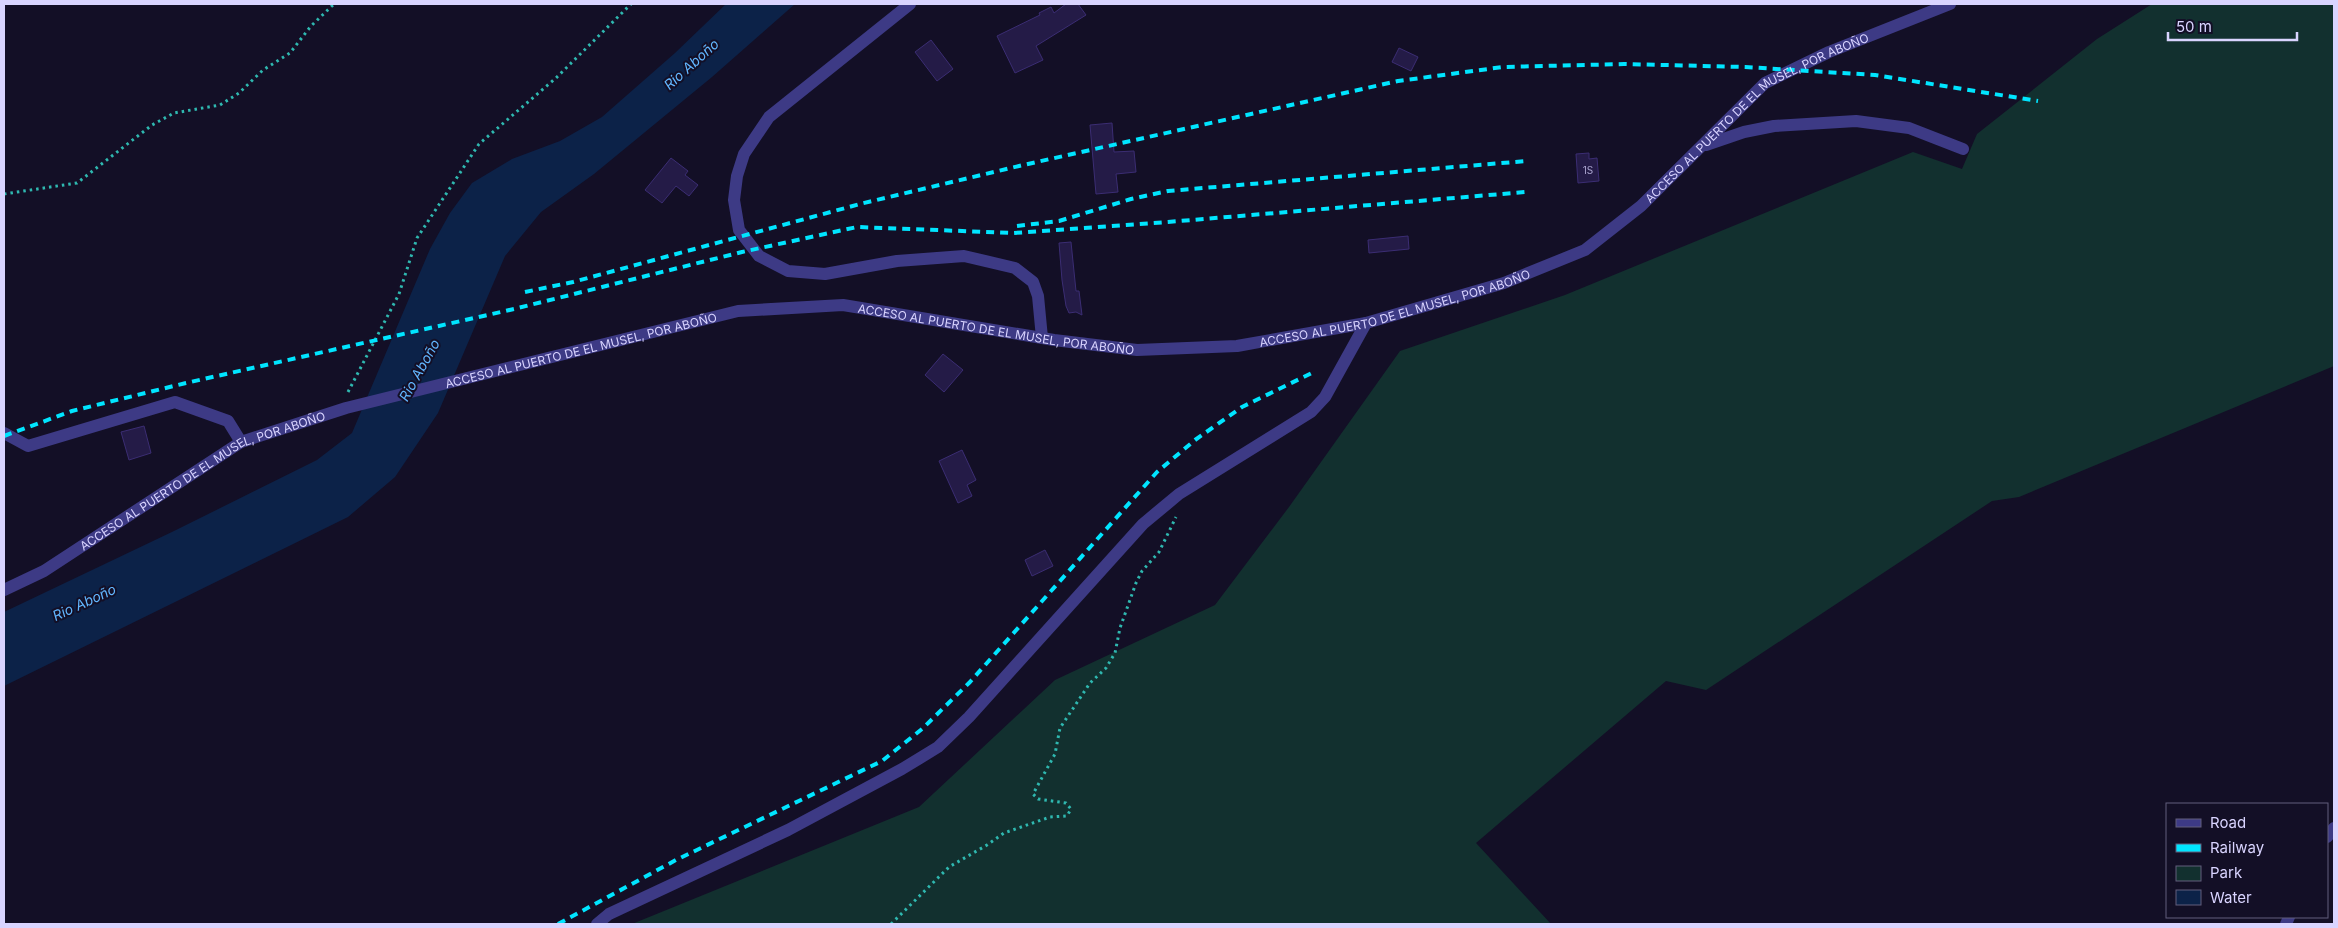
<svg xmlns="http://www.w3.org/2000/svg" width="2338" height="928" viewBox="0 0 2338 928" font-family="Inter,sans-serif">
  <rect width="100%" height="100%" fill="#130f26"/>
  <path fill="#12302f" d="M 2152,4 L 2334,4 L 2334,366 L 2019,497 L 1992,501 L 1706,690 L 1666,681 L 1476,843 L 1551,924 L 632,924 L 919,807 L 1055,680 L 1215,605 L 1289,507 L 1400,351 L 1565,295 L 1913,152 L 1962,169 L 1977,134 L 2097,39 Z"/>
  <path fill="#0c2248" d="M 726,4 L 795,4 L 712,77 L 594,174 L 541,212 L 505,256 L 438,413 L 395,477 L 348,517 L 4,686 L 4,612 L 174,531 L 317,460 L 352,433 L 430,249 L 450,213 L 472,183 L 512,159 L 560,141 L 602,117 L 675,53 Z"/>
  <path fill="#241b47" stroke="#3b2d73" d="M 1066,4 L 1078,4 L 1086,15 L 1036,46 L 1043,60 L 1015,73 L 997,36 L 1040,15 L 1039,13 L 1051,7 L 1054,13 Z
    M 931,40 L 953,69 L 937,81 L 915,52 Z
    M 1399,48 L 1418,57 L 1411,71 L 1392,62 Z
    M 1112,123 L 1114,152 L 1134,151 L 1136,172 L 1116,174 L 1118,192 L 1096,194 L 1090,125 Z
    M 1589,153 L 1589,159 L 1597,158 L 1599,181 L 1578,183 L 1576,154 Z
    M 671,158 L 688,171 L 685,175 L 698,185 L 689,196 L 676,186 L 662,203 L 645,190 Z
    M 1408,236 L 1409,249 L 1369,253 L 1368,240 Z
    M 1071,242 L 1076,291 L 1079,291 L 1082,315 L 1076,312 L 1069,313 L 1066,306 L 1062,280 L 1059,243 Z
    M 943,354 L 963,370 L 944,392 L 925,375 Z
    M 144,426 L 151,453 L 129,460 L 121,432 Z
    M 962,450 L 976,480 L 967,485 L 972,496 L 958,503 L 939,461 Z
    M 1045,550 L 1053,566 L 1032,576 L 1025,560 Z"/>
  <g fill="none" stroke-linecap="round" stroke-linejoin="round">
    <path stroke="#2fb8b0" stroke-width="3" stroke-dasharray="2.5 4" stroke-linecap="butt" d="M 4,194 L 77,183 L 152,125 L 174,113 L 220,105 L 239,93 L 263,70 L 290,53 L 311,26 L 334,4
      M 348,392 L 399,294 L 417,238 L 479,144 L 556,78 L 631,4
      M 891,924 L 949,867 L 987,845 L 1004,833 L 1050,817 L 1067,816 L 1071,809 L 1066,803 L 1038,799 L 1033,794 L 1055,754 L 1060,728 L 1090,683 L 1106,668 L 1115,653 L 1120,628 L 1136,583 L 1142,571 L 1159,552 L 1176,517"/>
    <g stroke="#3d3a85" stroke-width="12">
      <path d="M 910,4 L 769,117 L 744,154 L 737,176 L 734,200 L 739,230 L 759,256 L 788,271 L 825,274 L 897,261 L 964,256 L 1015,268 L 1033,282 L 1038,296 L 1042,338"/>
      <path d="M 1706,145 L 1744,132 L 1774,126 L 1856,121 L 1909,128 L 1963,149"/>
      <path d="M 4,433 L 28,446 L 175,402 L 228,421 L 241,442"/>
      <path id="s1" d="M 4,590 L 44,571 L 241,442 L 346,408 L 738,311 L 843,305 L 1054,340 L 1137,350 L 1237,346 L 1366,323 L 1504,283 L 1585,250 L 1641,206 L 1765,83 L 1829,52 L 1950,4"/>
      <path d="M 2327,837 L 2334,828"/>
      <path d="M 597,924 L 609,914 L 788,830 L 902,769 L 938,747 L 969,717 L 1143,524 L 1179,494 L 1311,412 L 1325,397 L 1366,323"/>
      <path d="M 2286,924 L 2289,917"/>
    </g>
    <path stroke="#00e5ff" stroke-width="4" stroke-dasharray="8 6" stroke-linecap="butt" d="M 1017,226 L 1059,221 L 1131,199 L 1168,191 L 1526,161
      M 525,292 L 573,282 L 860,204 L 1019,166 L 1398,81 L 1503,67 L 1624,64 L 1745,67 L 1875,75 L 2038,101
      M 4,436 L 72,411 L 186,383 L 514,309 L 742,252 L 857,227 L 1014,233 L 1168,222 L 1525,192
      M 558,924 L 676,860 L 882,761 L 922,729 L 970,682 L 1157,472 L 1195,440 L 1242,407 L 1314,372"/>
  </g>
  <g text-anchor="middle" dominant-baseline="central" stroke-width="4" stroke-linejoin="round" paint-order="stroke">
    <g font-size="10" fill="#aca6d1">
      <text x="1588" y="170">1S</text>
    </g>
    <g font-size="12" fill="#d9d4ff" stroke="#130f26">
      <text stroke="none"><textPath href="#s1" startOffset="1878">ACCESO AL PUERTO DE EL MUSEL, POR ABOÑO</textPath></text>
      <text stroke="none"><textPath href="#s1" startOffset="1459">ACCESO AL PUERTO DE EL MUSEL, POR ABOÑO</textPath></text>
      <text stroke="none"><textPath href="#s1" startOffset="1054">ACCESO AL PUERTO DE EL MUSEL, POR ABOÑO</textPath></text>
      <text stroke="none"><textPath href="#s1" startOffset="632">ACCESO AL PUERTO DE EL MUSEL, POR ABOÑO</textPath></text>
      <text stroke="none"><textPath href="#s1" startOffset="228">ACCESO AL PUERTO DE EL MUSEL, POR ABOÑO</textPath></text>
    </g>
    <g font-size="14" font-style="italic" fill="#62b6ff" stroke="#130f26">
      <text transform="translate(691 64) rotate(-42)">Rio Aboño</text>
      <text transform="translate(419 370) rotate(-61)">Rio Aboño</text>
      <text transform="translate(84 602) rotate(-25)">Rio Aboño</text>
    </g>
  </g>
  <rect width="2338" height="928" fill="none" stroke="#d9d4ff" stroke-width="10"/>
  <rect x="2166" y="803" width="162" height="115" fill="#130f26" stroke="#625e7d"/>
  <rect x="2176" y="819" width="25" height="8" fill="#3d3a85" stroke="#625e7d"/>
  <text x="2210" y="828" font-size="15" fill="#d9d4ff">Road</text>
  <rect x="2176" y="844" width="25" height="8" fill="#00e5ff" stroke="#625e7d"/>
  <text x="2210" y="853" font-size="15" fill="#d9d4ff">Railway</text>
  <rect x="2176" y="866" width="25" height="15" fill="#12302f" stroke="#625e7d"/>
  <text x="2210" y="878" font-size="15" fill="#d9d4ff">Park</text>
  <rect x="2176" y="890" width="25" height="15" fill="#0c2248" stroke="#625e7d"/>
  <text x="2210" y="903" font-size="15" fill="#d9d4ff">Water</text>
  <path d="M2168 32v8h129v-8" fill="none" stroke="#d9d4ff" stroke-width="2.5"/>
  <text x="2176" y="32" font-size="15" fill="#d9d4ff" stroke="#130f26" stroke-width="4" paint-order="stroke">50 m</text>
</svg>
